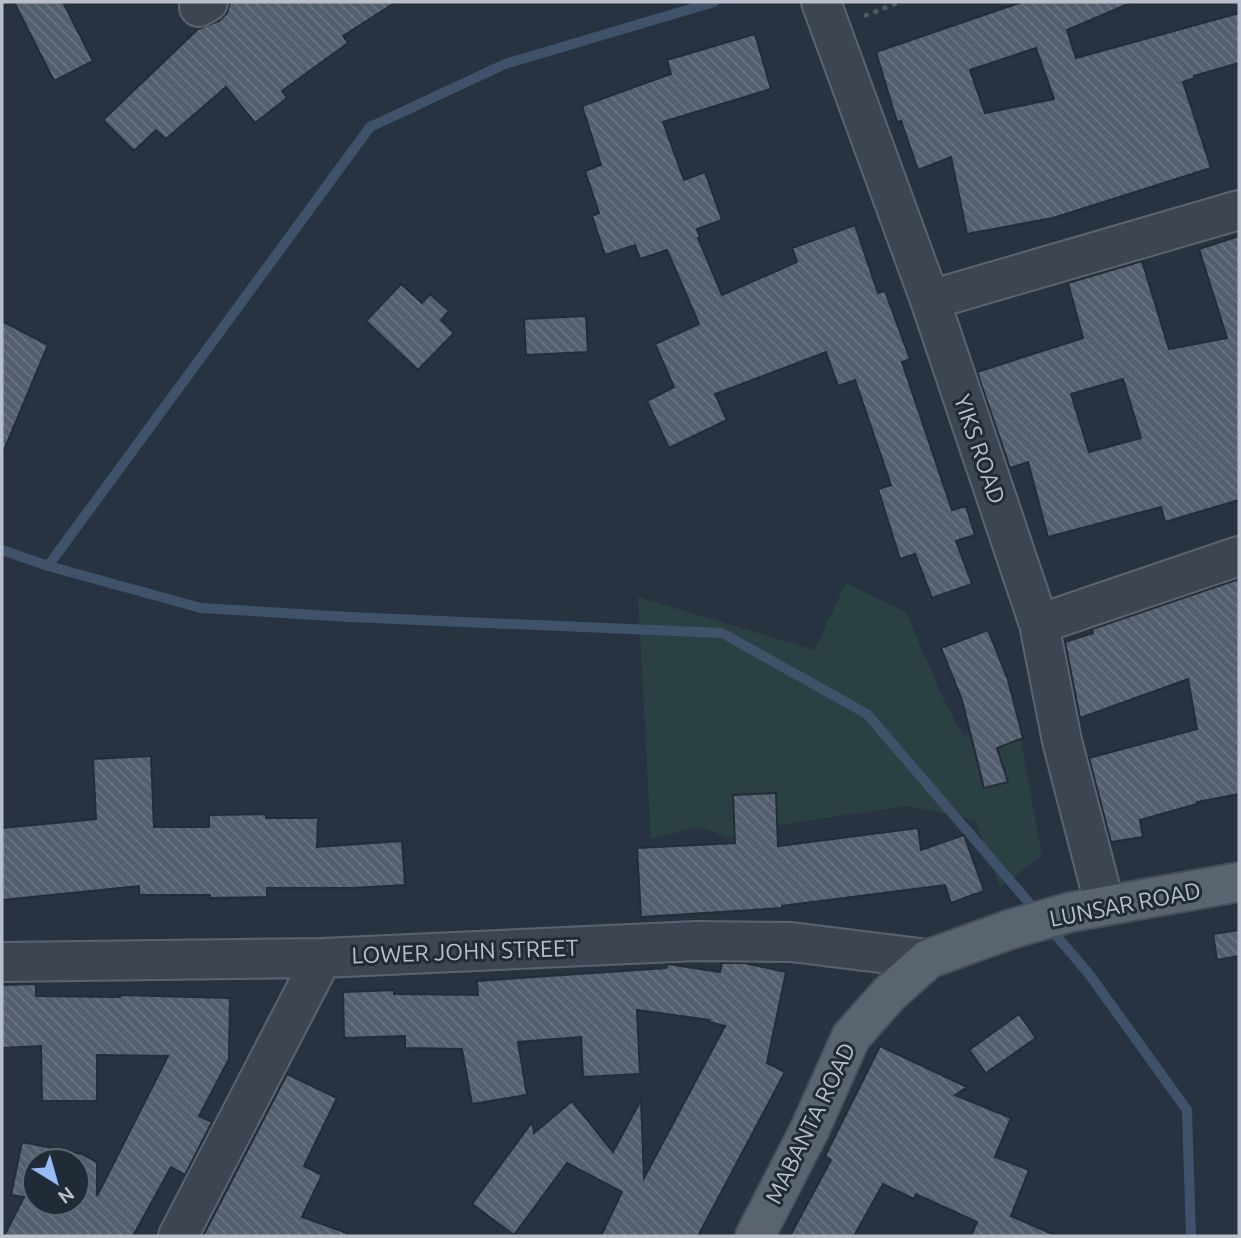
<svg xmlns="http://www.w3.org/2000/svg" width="1241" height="1238" viewBox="0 0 1241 1238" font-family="Ubuntu,sans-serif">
  <defs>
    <pattern id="building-back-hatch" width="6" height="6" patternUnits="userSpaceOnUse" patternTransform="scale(1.75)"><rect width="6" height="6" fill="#535e6e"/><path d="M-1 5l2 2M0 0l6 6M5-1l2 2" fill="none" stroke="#6a7381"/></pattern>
  </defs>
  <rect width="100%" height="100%" fill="#283341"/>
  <path fill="#2a4042" d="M 846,583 L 906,612 L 942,696 L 963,736 L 1018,724 L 1042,856 L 1000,887 L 975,820 L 907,806 L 791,823 L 732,838 L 698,827 L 651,839 L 638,597 L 814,650 Z"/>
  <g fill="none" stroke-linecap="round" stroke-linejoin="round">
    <path stroke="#3f5269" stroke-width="10" d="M 2,550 L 48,566 L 201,608 L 350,617 L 722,633 L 867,714 L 1037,912
      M 48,566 L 370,127 L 505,64 L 714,2
      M 1049,927 L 1089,974 L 1187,1110 L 1191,1236"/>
  </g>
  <path fill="url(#building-back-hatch)" stroke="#232c38" stroke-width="2" fill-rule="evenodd" d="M 14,2 L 63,2 L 93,61 L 54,81 Z
    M 230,2 L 396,2 L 343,36 L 348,43 L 282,91 L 287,98 L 255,123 L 226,87 L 166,139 L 156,130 L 134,151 L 103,120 L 198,29 L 219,21 L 227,13 Z
    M 1022,2 L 1133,2 L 1067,30 L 1076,58 L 1239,13 L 1239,63 L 1194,76 L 1195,78 L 1183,82 L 1211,168 L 1053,218 L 967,234 L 951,157 L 918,170 L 901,121 L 897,122 L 876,52 ZM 1036,48 L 1054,99 L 985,113 L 970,70 Z
    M 755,34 L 771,89 L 663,122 L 684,180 L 705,172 L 722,220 L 697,229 L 700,237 L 698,238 L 722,295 L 797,262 L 792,248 L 855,225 L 878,293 L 885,291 L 910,359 L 902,362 L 952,510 L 966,506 L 975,535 L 956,541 L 972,584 L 932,598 L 915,554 L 900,559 L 878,489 L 891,485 L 855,380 L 838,386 L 826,352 L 715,394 L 727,420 L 669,448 L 647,401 L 674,387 L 655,344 L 699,324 L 667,250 L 640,259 L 635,245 L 605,255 L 592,216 L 599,213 L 585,171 L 601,165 L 582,106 L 671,74 L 667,60 Z
    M 1239,236 L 1239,500 L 1165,522 L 1161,507 L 1048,537 L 1028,462 L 1010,468 L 977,372 L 1083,338 L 1068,283 L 1142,261 L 1169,349 L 1227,338 L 1199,249 ZM 1123,379 L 1141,438 L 1089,452 L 1071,394 Z
    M 401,284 L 422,303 L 430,294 L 449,311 L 441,320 L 454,333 L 418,370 L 366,321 Z
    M 586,316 L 588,352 L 526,355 L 524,319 Z
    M 2,321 L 48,345 L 2,455 Z
    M 1239,579 L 1239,794 L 1197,802 L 1197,804 L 1140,820 L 1143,837 L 1111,842 L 1089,758 L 1197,729 L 1188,679 L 1080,718 L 1065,642 L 1093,633 L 1092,629 Z
    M 988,630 L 1008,680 L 1023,738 L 997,748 L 1008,782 L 984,788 L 962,700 L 941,648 Z
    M 151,756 L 154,827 L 209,827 L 209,815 L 266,814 L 266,818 L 318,818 L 317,847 L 402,841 L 405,885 L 352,888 L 267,888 L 267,897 L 210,898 L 210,895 L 139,895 L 139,886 L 2,900 L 2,828 L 96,819 L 93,759 Z
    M 776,793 L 778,846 L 918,828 L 921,850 L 964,835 L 984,891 L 951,903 L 945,885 L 782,906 L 782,908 L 641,917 L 637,848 L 735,843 L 733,795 Z
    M 1239,930 L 1239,956 L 1217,960 L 1213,934 Z
    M 722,963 L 745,963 L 786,972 L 767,1063 L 785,1072 L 698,1236 L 601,1236 L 622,1192 L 567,1163 L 514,1235 L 472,1204 L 532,1122 L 534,1133 L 572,1101 L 613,1152 L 641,1100 L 644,1178 L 725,1026 L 709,1022 L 710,1020 L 637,1010 L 640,1074 L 583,1077 L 581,1037 L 518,1042 L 527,1095 L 472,1104 L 462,1049 L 405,1048 L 405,1036 L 344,1038 L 343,992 L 394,990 L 394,994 L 478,995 L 477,981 L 666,968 L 668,964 L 720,972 Z
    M 36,984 L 36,996 L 120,997 L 120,995 L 230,998 L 229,1059 L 199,1116 L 212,1122 L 185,1175 L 171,1167 L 133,1236 L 4,1236 L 24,1197 L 11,1195 L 22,1142 L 82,1154 L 97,1162 L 97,1196 L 168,1056 L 97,1055 L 97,1101 L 42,1101 L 41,1046 L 2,1048 L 2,985 ZM 35,1161 L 77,1161 L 77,1203 L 35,1203 Z
    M 1019,1014 L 1036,1038 L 986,1073 L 969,1050 Z
    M 880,1046 L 967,1087 L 955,1095 L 1011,1118 L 995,1157 L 1029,1170 L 1011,1216 L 1057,1236 L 971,1236 L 977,1222 L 916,1194 L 914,1199 L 883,1184 L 854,1236 L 790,1236 L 831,1160 L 825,1156 Z
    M 287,1074 L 337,1098 L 304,1166 L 322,1175 L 302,1217 L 347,1233 L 347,1236 L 203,1236 Z"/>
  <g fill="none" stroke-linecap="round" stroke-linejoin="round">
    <g stroke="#5a636e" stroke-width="42">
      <path id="minor" d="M 821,2 L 930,300 L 1039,624 L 1062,741 L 1105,906
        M 199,7 L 208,2
        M 930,300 L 1239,210
        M 1039,624 L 1239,556
        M 2,962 L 322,958 L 697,941 L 791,942 L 928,959
        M 178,1236 L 322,958"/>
    </g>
    <g stroke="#464e5a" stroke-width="42">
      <path id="major" d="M 755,1236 L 809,1131 L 851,1037 L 889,994 L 928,959 L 1011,929 L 1071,912 L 1239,882"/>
    </g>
    <path stroke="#485d5f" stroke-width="4.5" stroke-dasharray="5 5" stroke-linecap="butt" d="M 864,16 L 900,2"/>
    <use href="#minor" stroke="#3c4551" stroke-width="38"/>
    <use href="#major" stroke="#5a6471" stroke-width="38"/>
  </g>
  <g text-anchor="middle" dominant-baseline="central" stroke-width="6" stroke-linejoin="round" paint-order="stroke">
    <g font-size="23" fill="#b9c0cb" stroke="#212a37">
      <text transform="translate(980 449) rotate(71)">YIKS ROAD</text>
      <text transform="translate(1125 904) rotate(-11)">LUNSAR ROAD</text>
      <text transform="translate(465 951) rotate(-2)">LOWER JOHN STREET</text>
      <text transform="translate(810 1123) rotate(-64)">MABANTA ROAD</text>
    </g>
  </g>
  <rect width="1241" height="1238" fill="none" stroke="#b9c0cb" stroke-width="7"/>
  <g transform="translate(56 1182) rotate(143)"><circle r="33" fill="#212a37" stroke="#5e6672" stroke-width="2"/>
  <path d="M0-5L12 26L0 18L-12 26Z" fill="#95bcf4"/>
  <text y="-10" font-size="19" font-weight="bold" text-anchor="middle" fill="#b9c0cb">N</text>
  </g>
</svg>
